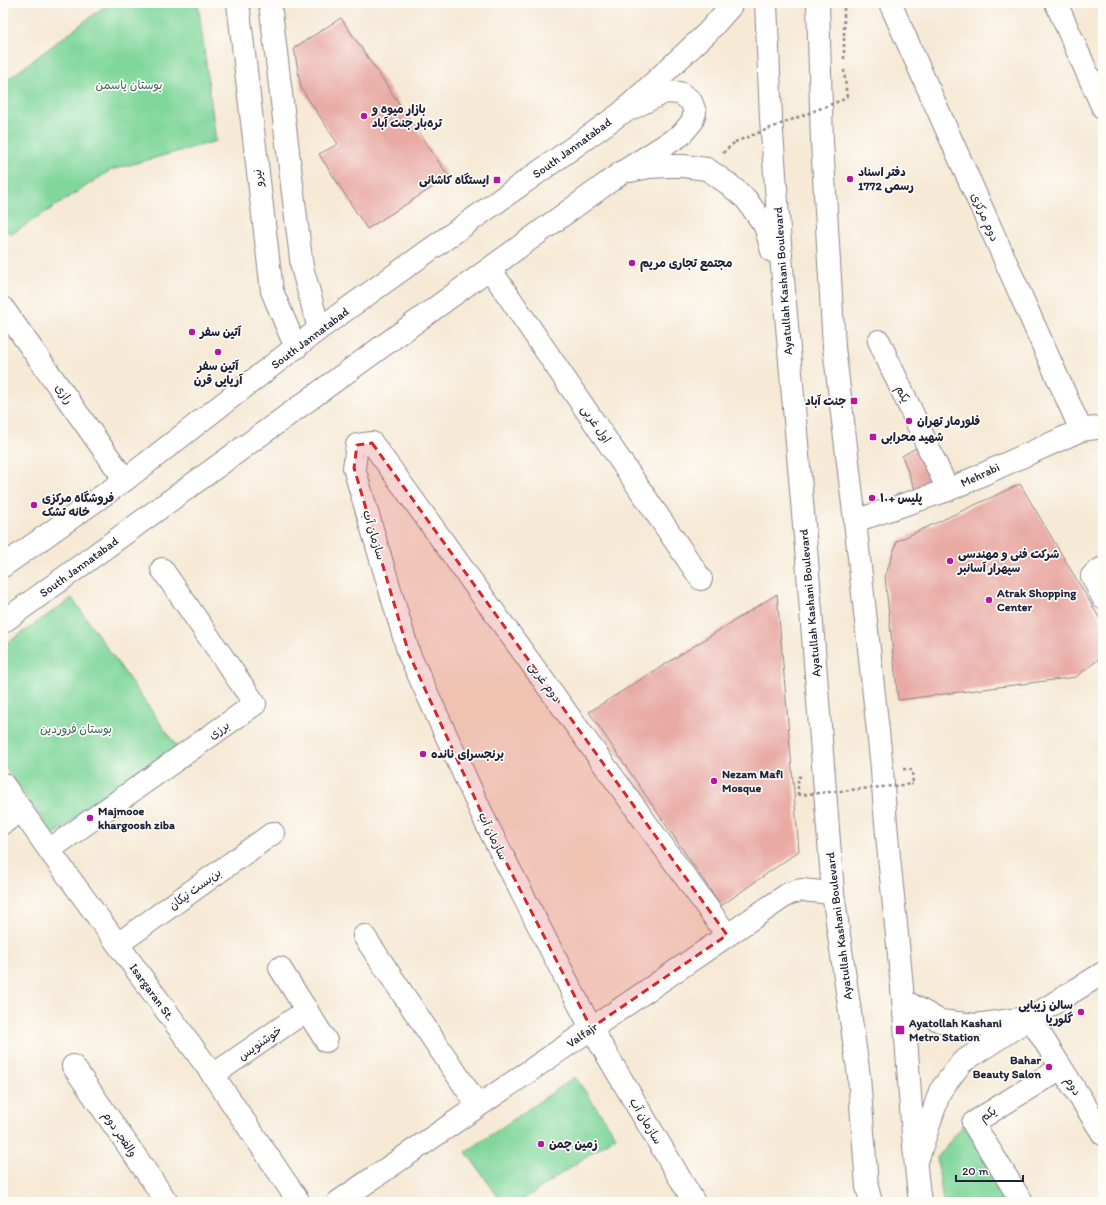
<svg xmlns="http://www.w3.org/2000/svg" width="1106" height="1205" viewBox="0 0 1106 1205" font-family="Itim,'Playpen Sans Arabic',sans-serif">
  <rect width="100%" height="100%" fill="#fdfcf7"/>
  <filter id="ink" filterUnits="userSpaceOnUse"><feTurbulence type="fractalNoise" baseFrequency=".025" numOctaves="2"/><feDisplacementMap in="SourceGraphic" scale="8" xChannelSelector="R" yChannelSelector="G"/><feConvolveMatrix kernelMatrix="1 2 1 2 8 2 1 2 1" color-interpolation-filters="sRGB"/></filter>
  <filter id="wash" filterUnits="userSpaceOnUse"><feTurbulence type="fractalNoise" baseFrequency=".012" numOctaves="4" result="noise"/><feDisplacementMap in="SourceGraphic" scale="16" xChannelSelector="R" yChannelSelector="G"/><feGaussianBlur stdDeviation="0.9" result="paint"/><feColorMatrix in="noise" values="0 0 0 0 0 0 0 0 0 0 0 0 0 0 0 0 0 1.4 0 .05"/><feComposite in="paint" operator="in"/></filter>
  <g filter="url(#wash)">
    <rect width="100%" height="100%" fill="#f6e9d5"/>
    <path fill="#81d79b" stroke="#527c6b" d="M 109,3 L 198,3 L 216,141 L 111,170 L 10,235 L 3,223 L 3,83 Z
      M 72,598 L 177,747 L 53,835 L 3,765 L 3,646 Z
      M 575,1077 L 616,1136 L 520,1202 L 502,1202 L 466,1152 Z
      M 964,1124 L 1012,1202 L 943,1202 L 937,1158 Z"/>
    <g id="blocks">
      <path fill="#e9aaa4" d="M 341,18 L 449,177 L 367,229 L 319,154 L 338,144 L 301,88 L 294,48 Z
        M 926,442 L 945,491 L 919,500 L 902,456 Z
        M 1020,484 L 1103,624 L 1103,656 L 1076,677 L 898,700 L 885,577 L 897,541 Z
        M 777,594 L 799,851 L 721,906 L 589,712 Z"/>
    </g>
  </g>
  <g filter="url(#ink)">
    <use href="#blocks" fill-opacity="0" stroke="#8c8688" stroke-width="1"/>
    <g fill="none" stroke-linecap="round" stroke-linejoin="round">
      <g stroke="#8c8688" stroke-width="24">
        <path id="minor" d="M 238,3 L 272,291 L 296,348
          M 270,3 L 302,267 L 319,329
          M 890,3 L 1081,430
          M 1056,3 L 1103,108
          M 490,269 L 701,579
          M 3,308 L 125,480
          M 879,341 L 948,490
          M 855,521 L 948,490 L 1081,430 L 1103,427
          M 1103,568 L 1096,572 L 1092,576 L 1103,598
          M 3,784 L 49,850 L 213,1075 L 299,1202
          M 3,823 L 22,810
          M 49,850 L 255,704 L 162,569
          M 364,936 L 478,1106
          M 118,944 L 273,833
          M 280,968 L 326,1041
          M 1030,1018 L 1103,1134
          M 73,1066 L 167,1202
          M 213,1075 L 307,1010
          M 338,1202 L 788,894 L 801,890 L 833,893
          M 694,1202 L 591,1028 L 488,827 L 409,654 L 354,468 L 357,445 L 372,443 L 727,935
          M 1022,1202 L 973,1123 L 1061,1068"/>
      </g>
      <g stroke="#8c8688" stroke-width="24">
        <path id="major" d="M 766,3 L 771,118 L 780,244 L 807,560 L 833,893 L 859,1076 L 867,1187 L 871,1202
          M 818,3 L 822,142 L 834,347 L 855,521 L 882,768 C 886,846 897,923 903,1000 C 909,1067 911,1135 920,1202
          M 630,171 L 649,167 L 668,166 L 683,166 L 707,169 L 727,183 L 746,199 L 765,226 L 772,251
          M 3,566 L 125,480 L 319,329 L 620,114 L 708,32 L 730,7 L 732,3
          M 3,622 L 621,173 L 681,135 L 692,122 L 695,112 L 691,101 L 680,93 L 665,92 L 620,114
          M 903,1000 L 940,1021 L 976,1025 L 1025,1018
          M 919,1155 L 940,1091 L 962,1062 L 1030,1018 L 1103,973"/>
      </g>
      <path stroke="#8c8688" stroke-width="2.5" stroke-dasharray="3 3" stroke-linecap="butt" d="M 844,59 L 844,3
        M 844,70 L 847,98
        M 723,153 L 735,142
        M 903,769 L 912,770 L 913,784
        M 798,795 L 798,777 L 803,776"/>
      <use href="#minor" stroke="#fff" stroke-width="22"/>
      <use href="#major" stroke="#fff" stroke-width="22"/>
      <path stroke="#8c8688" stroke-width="2.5" stroke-dasharray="3 3" stroke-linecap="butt" d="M 735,142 L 847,98
        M 798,795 L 913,784"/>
    </g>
  </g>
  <path fill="#d62828" fill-opacity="0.2" stroke="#d62828" stroke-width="3" stroke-dasharray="8 5" stroke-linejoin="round" d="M 372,443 L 727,935 L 591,1028 L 488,827 L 409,654 L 354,468 L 357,445 Z"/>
  <g fill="#b5179e" stroke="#fdfcf7" stroke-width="1.5">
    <circle cx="364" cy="116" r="4"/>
    <circle cx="850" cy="179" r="4"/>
    <rect x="493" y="176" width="8" height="8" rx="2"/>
    <circle cx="632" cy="263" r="4"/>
    <circle cx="192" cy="332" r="4"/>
    <circle cx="218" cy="352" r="4"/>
    <rect x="850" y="397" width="8" height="8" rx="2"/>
    <circle cx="909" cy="421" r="4"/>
    <rect x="869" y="433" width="8" height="8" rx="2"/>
    <circle cx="872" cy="498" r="4"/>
    <circle cx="34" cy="505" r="4"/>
    <circle cx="950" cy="561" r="4"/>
    <circle cx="989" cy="600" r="4"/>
    <circle cx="423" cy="754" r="4"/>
    <circle cx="714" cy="781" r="4"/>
    <circle cx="90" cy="818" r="4"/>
    <circle cx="1081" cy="1012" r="4"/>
    <rect x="895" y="1025" width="10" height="10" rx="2"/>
    <circle cx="1049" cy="1067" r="4"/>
    <circle cx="541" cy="1144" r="4"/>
  </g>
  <g text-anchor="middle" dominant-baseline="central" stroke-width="3.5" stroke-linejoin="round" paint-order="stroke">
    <g font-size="12" fill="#43615d" stroke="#fdfcf7">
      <text x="129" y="85">بوستان یاسمن</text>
      <text x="76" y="729">بوستان فروردین</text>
    </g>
    <g font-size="12" font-weight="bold" fill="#22223b" stroke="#fdfcf7" text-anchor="start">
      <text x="372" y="109">بازار میوه و<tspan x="372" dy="14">تره‌بار جنت آباد</tspan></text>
      <text x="858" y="172">دفتر اسناد<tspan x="858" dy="14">رسمی 1772</tspan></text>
      <text x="489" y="180" text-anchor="end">ایستگاه کاشانی</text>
      <text x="640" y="263">مجتمع تجاری مریم</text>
      <text x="200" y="332">آتین سفر</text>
      <text x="218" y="366" text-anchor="middle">آتین سفر<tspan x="218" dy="14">آریایی قرن</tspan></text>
      <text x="846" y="401" text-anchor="end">جنت آباد</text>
      <text x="917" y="421">فلورمار تهران</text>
      <text x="881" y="437">شهید محرابی</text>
      <text x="42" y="498">فروشگاه مرکزی<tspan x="42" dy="14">خانه تشک</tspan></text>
      <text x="880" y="498">پلیس +۱۰</text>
      <text x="958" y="554">شرکت فنی و مهندسی<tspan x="958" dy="14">سپهرار آسانبر</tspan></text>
      <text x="997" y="593">Atrak Shopping<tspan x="997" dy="14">Center</tspan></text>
      <text x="431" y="754">برنجسرای نانده</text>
      <text x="722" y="774">Nezam Mafi<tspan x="722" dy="14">Mosque</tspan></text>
      <text x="98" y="811">Majmooe<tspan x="98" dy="14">khargoosh ziba</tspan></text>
      <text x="1073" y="1005" text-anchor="end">سالن زیبایی<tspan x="1073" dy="14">گلوريا</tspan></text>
      <text x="909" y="1023">Ayatollah Kashani<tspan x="909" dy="14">Metro Station</tspan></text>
      <text x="1041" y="1060" text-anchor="end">Bahar<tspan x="1041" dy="14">Beauty Salon</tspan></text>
      <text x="549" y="1144">زمین چمن</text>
    </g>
    <g font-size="12" fill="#22223b" stroke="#fdfcf7">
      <text transform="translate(572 148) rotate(-36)">South Jannatabad</text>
      <text transform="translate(258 178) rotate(-97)">نیرو</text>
      <text transform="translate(985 217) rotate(66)">دوم مرکزی</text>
      <text transform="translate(783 281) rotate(-94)">Ayatullah Kashani Boulevard</text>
      <text transform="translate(310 338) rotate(-37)">South Jannatabad</text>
      <text transform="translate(64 394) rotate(55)">رازی</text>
      <text transform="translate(903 394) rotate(65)">یکم</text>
      <text transform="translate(596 424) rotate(56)">اول غربی</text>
      <text transform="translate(980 475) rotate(-25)">Mehrabi</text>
      <text transform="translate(374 535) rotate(73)">سازمان آب</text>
      <text transform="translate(79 567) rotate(-36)">South Jannatabad</text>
      <text transform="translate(810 603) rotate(-95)">Ayatullah Kashani Boulevard</text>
      <text transform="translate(545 682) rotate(54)">دوم غربی</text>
      <text transform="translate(219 730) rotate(-35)">برزی</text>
      <text transform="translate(493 836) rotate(64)">سازمان آب</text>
      <text transform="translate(195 889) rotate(-36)">بن‌بست نیکان</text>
      <text transform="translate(839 926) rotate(-97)">Ayatullah Kashani Boulevard</text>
      <text transform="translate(152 992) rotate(54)">Isargaran St.</text>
      <text transform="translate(582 1035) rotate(-35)">Valfajr</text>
      <text transform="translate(260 1043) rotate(-35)">خوشنویس</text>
      <text transform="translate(1073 1086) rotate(58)">دوم</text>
      <text transform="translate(988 1114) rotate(-32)">یکم</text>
      <text transform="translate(646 1121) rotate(59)">سازمان آب</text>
      <text transform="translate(120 1134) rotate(56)">والفجر دوم</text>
    </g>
  </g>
  <rect width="1106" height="1205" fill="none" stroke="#fdfcf7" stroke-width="16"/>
  <path d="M956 1175v6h67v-6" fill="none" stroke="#22223b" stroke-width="2"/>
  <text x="962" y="1175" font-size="12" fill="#22223b" stroke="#fdfcf7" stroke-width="3" paint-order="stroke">20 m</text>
</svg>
